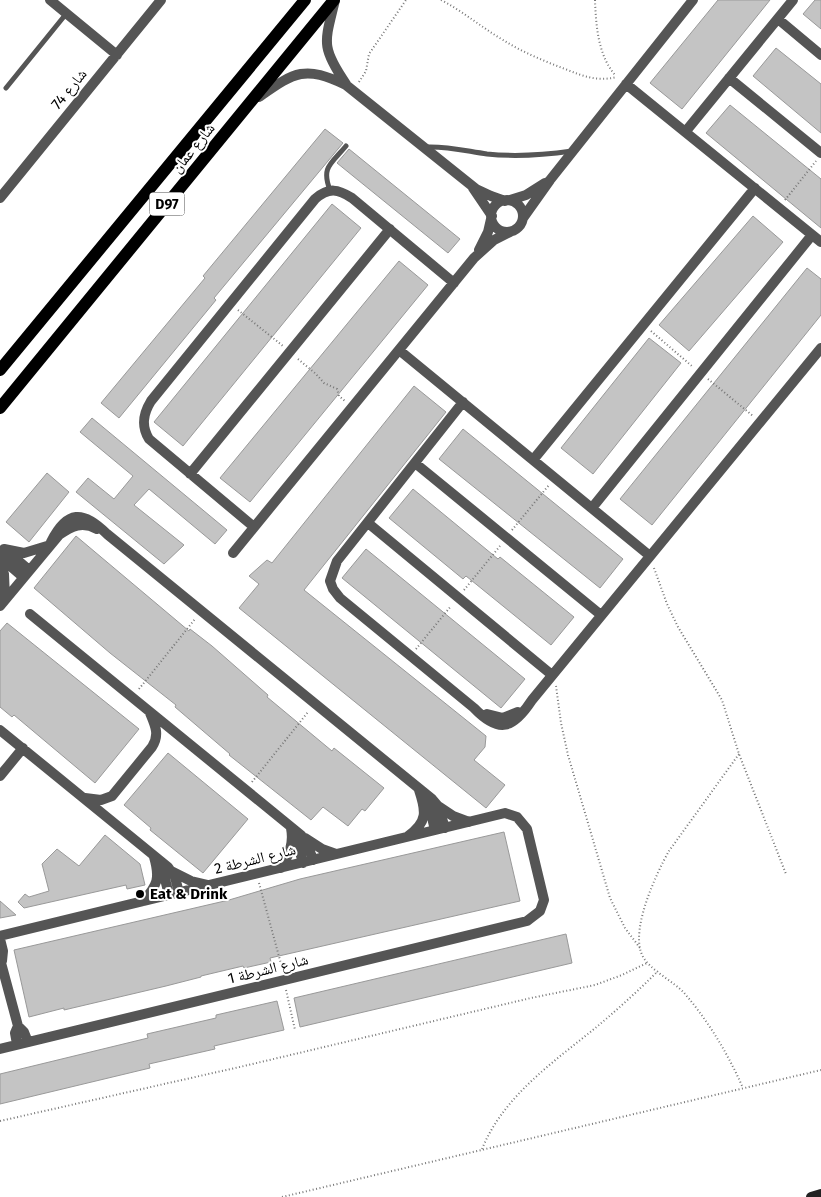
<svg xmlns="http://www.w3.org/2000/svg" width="821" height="1197" viewBox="0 0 821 1197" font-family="'Fira Sans','Noto Naskh Arabic',sans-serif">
  <rect width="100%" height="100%" fill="#fff"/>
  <path fill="#c4c4c4" stroke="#999" d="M 718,0 L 770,0 L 682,109 L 650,83 Z
    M 815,0 L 821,0 L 821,29 L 803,14 Z
    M 776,48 L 821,84 L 821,133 L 753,76 Z
    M 730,105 L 821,179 L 821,228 L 706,133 Z
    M 325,129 L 343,143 L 214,298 L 216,300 L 119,418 L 101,403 L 205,278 L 203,276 Z
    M 349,149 L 460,239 L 448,253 L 337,163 Z
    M 332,204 L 361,228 L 183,446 L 154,422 Z
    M 753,216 L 783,242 L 689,351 L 659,325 Z
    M 399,261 L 428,285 L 250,502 L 220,478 Z
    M 807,268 L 821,279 L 821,315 L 652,525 L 620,499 Z
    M 649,338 L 681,363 L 593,474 L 561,448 Z
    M 414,386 L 446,412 L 304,590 L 486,736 L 485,747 L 474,760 L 505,785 L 486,808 L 239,608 L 259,584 L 249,576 L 267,560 L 272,563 Z
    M 92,418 L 227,530 L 215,544 L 149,489 L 134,505 L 184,545 L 164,564 L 76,492 L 88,478 L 114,499 L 133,476 L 80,432 Z
    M 463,429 L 623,559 L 600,588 L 439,459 Z
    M 47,473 L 69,492 L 29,542 L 6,522 Z
    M 413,489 L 498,559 L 500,557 L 574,617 L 551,645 L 466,576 L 463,579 L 389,518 Z
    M 76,536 L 189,631 L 190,629 L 212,646 L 268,695 L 267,697 L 332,751 L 334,748 L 384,788 L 365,811 L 362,809 L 348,826 L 323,807 L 311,820 L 229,755 L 230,754 L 175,707 L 176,705 L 110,653 L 34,588 Z
    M 366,549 L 525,679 L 501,708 L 342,578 Z
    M 7,623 L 139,729 L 95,783 L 14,715 L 12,717 L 0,707 L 0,631 Z
    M 168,753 L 248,819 L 203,873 L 150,830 L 151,828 L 124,805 Z
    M 504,832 L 520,901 L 270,958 L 271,962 L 244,968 L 243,966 L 201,976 L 201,977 L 166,986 L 64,1010 L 64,1008 L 29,1017 L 14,950 L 229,900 L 300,879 Z
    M 105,835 L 140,864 L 145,885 L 127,889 L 126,885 L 24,908 L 18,902 L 25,894 L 29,897 L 49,891 L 42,864 L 57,849 L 79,866 Z
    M 0,901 L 16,915 L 0,918 Z
    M 566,934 L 572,963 L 300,1027 L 294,998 Z
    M 277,1001 L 284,1030 L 214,1046 L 215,1049 L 149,1064 L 150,1068 L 0,1104 L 0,1074 L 148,1038 L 147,1034 L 216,1018 L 216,1015 Z"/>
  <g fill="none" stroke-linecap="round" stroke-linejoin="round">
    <path stroke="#777" stroke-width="2" stroke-dasharray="1 2.5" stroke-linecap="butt" d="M 441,0 C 464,12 481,27 503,40 C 522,52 544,61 565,69 C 583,76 597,82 617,77
      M 595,0 C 596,26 598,56 616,76
      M 359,82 L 366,71 L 369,54 L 406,0
      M 785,200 L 816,161
      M 238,310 L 283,346
      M 651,331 L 693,367
      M 298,359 L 316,374 L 324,383 L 337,389 L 339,396 L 345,401
      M 708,379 L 753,416
      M 512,530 L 549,485
      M 654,568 L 667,604 L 678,627 L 722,700 L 739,754 L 786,874
      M 464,590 L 500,546
      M 416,649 L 451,606
      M 556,686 L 561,723 L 568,755 L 610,898 L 625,928 L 640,948
      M 139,689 L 195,619
      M 739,754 L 669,851 C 656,874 632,926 641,952 C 646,969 673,980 685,994 C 709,1022 728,1054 743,1088
      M 252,782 L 308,712
      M 259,883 L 283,971
      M 286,990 L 295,1030
      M 0,1121 L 244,1066 L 531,998 L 595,985 L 622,975 L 647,963
      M 482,1149 C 504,1095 555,1061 599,1025 C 619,1008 639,990 658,971
      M 282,1197 L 821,1070"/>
    <path stroke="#555" stroke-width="5" d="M 6,88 L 66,14
      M 426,147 C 447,146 466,151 487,154 C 516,157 544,155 572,151
      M 330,190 C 321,167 331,164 346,146"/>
    <path stroke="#555" stroke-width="10" d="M 50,0 L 117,55
      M 335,0 C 325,42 320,46 346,84
      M 778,19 L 821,55
      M 729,78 L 821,153
      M 626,84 L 821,242
      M 259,97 C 295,72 304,65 346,85 L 476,189 L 491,196 L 505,201
      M 686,131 L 793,0
      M 473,188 L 492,216
      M 0,198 L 161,0
      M 510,200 L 526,195 L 545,183
      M491 216a16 16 0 1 1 32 0a16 16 0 1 1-32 0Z
      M 523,218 L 550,180 L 693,0
      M 479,250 L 488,232 L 491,219
      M 399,350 L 650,556
      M 463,402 L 337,561 L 330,581 L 333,589 L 340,598 L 474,708 C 499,734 513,729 532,700 L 821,348
      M 533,460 L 755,188
      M 415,463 L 601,615
      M 190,474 L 390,229
      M 592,508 L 812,235
      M 368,523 L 552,675
      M 254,527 L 149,439 C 141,426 143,414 151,401 L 315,199 C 329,187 338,189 352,198 L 454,283
      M 51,542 C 67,510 83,510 107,534 L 432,799 L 438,806 L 445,828
      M 4,549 L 24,553 L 47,546
      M 7,551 L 29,570
      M 233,553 L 474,258 L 494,240 L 510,232
      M 0,557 L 23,577
      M 0,560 L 4,574 L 5,599
      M 0,606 L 59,535 C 72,526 82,521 97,529
      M 30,614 L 301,835 L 308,846 L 313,860
      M 487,714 L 503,718 L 518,712
      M 0,730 L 168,867 L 175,877 L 179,893
      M 0,776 L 23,748
      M 85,798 L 101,800 L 112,796 L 152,747 C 160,735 155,725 150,713
      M 428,801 L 435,830
      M 438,806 L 453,816 L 469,822
      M 295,835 L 303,863
      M 408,836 C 428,822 426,811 419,790
      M 305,838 L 322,849 L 336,854
      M 161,863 L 169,895
      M 281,868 C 289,855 294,844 291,828
      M 171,871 L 191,881 L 208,885
      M 143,901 C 158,885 160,878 154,857
      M 0,936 L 505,813 L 517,817 L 527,829 L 544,900 L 540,911 L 527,921 L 0,1049
      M 0,939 L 3,951 L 2,961
      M 0,959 L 18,1026 L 15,1033 L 17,1044
      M 18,1026 L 24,1032 L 28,1042"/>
    <path stroke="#222" stroke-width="10" d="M 811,1197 L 821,1194"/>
    <path stroke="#000" stroke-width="12" d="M 0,370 L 305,0
      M 0,408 L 334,0"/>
  </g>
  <circle fill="#000" stroke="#fff" stroke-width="2" cx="140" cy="894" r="5"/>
  <g text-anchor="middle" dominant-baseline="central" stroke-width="4" stroke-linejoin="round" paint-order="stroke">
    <rect fill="#fff" stroke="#4c4c4c" stroke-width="1" x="149.5" y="192.5" width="35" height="23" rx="4"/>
    <g font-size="14" font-weight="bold" fill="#000">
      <text x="167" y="204">D97</text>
    </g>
    <g font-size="15" fill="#000" stroke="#fff">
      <text transform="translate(69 89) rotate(-51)">شارع 74</text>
      <text transform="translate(193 148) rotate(-51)">شارع عمان</text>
      <text transform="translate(255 859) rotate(-14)">شارع الشرطة 2</text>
      <text transform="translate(268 969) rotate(-14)">شارع الشرطة 1</text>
    </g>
    <g font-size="15" font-weight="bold" fill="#000" stroke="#fff" text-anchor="start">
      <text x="150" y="894">Eat &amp; Drink</text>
    </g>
  </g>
</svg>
